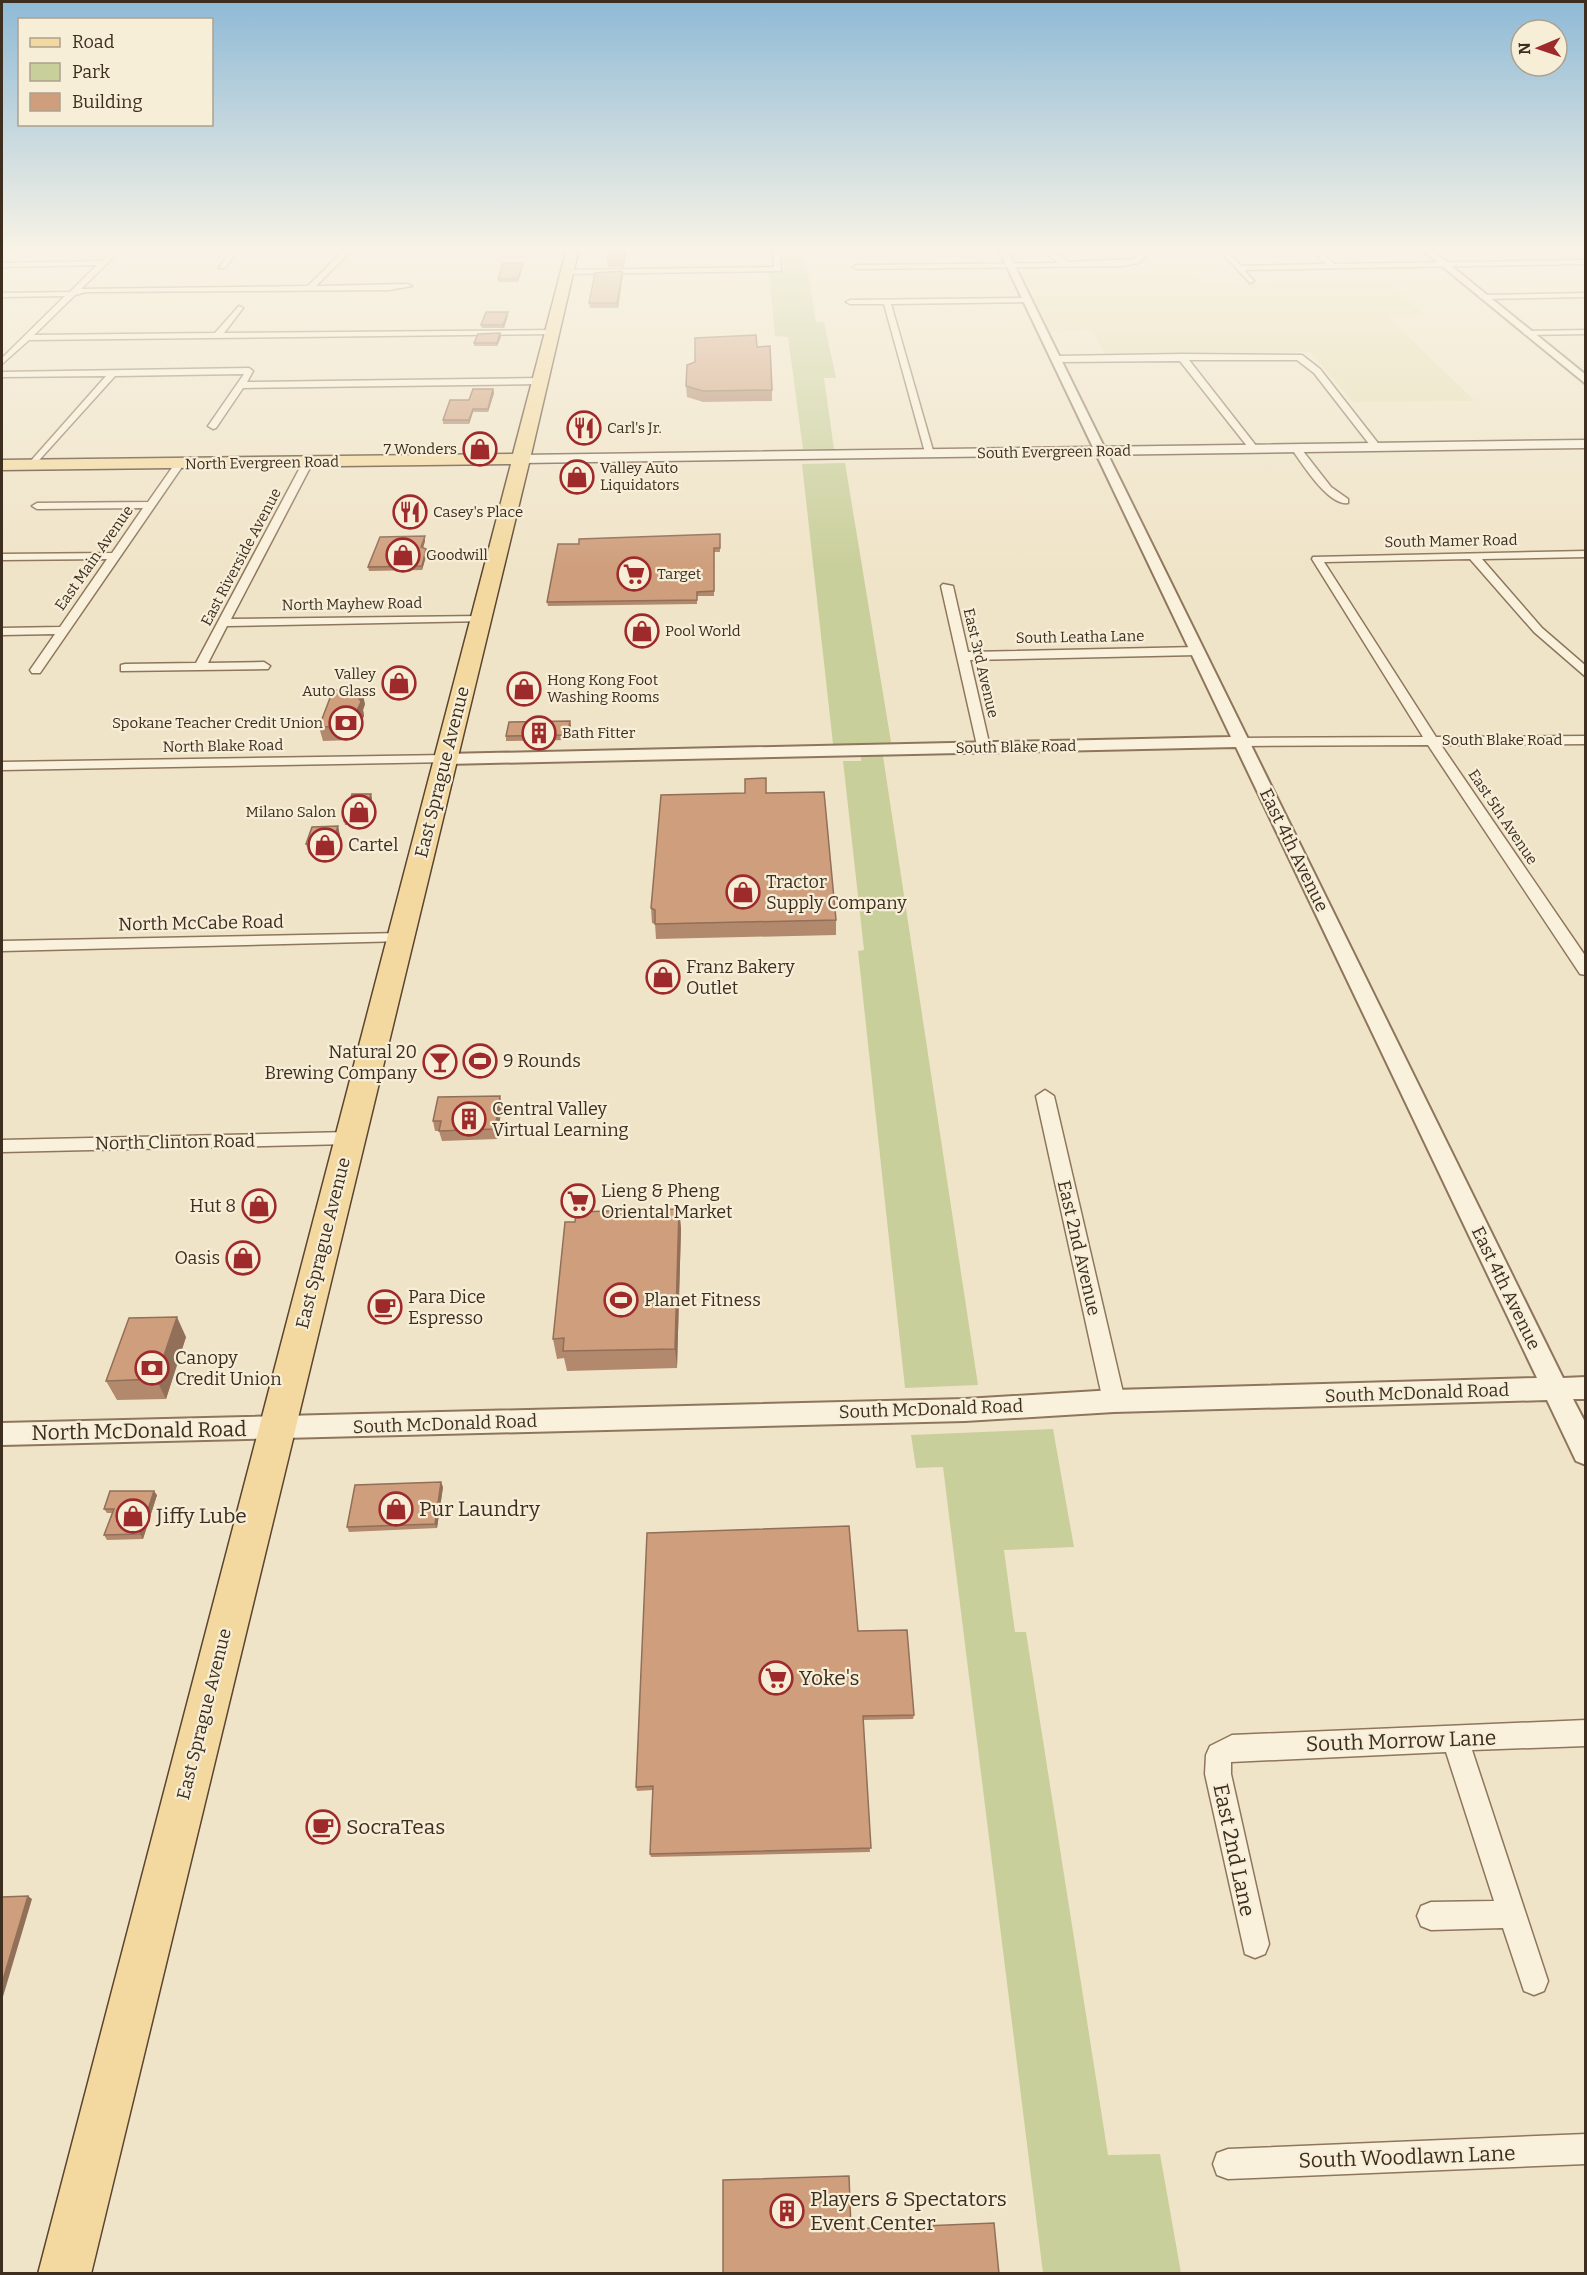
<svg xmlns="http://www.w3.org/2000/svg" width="1587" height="2275" viewBox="0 0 1587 2275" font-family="Bitter,serif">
  <rect width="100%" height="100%" fill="#f0e4c8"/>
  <path fill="#e6deb5" d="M 1192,274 L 1200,283 L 1388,281 L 1424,315 L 1387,316 L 1475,401 L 1353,402 L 1310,352 L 1106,356 L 1091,330 L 1046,331 L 1023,284 L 1022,275 Z"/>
  <path fill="#c9cf9b" d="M 782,248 L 804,248 L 816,322 L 824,322 L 836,378 L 824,378 L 834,449 L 803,449 L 788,337 L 775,336 L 769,272 L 784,270 Z
    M 845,463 L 892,748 L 860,748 L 859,744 L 833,744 L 802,464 Z
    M 883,756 L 978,1385 L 905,1388 L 858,951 L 864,950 L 843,761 L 861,761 L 861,757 Z
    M 1053,1429 L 1074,1547 L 1004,1550 L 1015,1632 L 1026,1632 L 1108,2155 L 1160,2154 L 1181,2273 L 1043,2273 L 943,1467 L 916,1468 L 911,1435 Z"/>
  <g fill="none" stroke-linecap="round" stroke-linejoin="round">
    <g stroke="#8d765c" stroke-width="3">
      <path id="minor" d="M 2,248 L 7,248 L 2,251 Z
        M 115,248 L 123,248 L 81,289 L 308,286 L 346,248 L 354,248 L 316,286 L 408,284 L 412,286 L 389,290 L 86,292 L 75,295 L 34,335 L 215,333 L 239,306 L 243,308 L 224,333 L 552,330 L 556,332 L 552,334 L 29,340 L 2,364 L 2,358 L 65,296 L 2,297 L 2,293 L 70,292 L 97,265 L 2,267 L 2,263 L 102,261 Z
        M 232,248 L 240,248 L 225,268 L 219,268 Z
        M 772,248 L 780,248 L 781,271 L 566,274 L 562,272 L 566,270 L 774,267 Z
        M 1041,248 L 1049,248 L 1067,262 L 1134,259 L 1138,255 L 1132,248 L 1140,248 L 1146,255 L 1139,263 L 1121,266 L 857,269 L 853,267 L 857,265 L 1058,263 Z
        M 1217,248 L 1225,248 L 1241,266 L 1326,264 L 1309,248 L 1317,248 L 1334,264 L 1586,260 L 1586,264 L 1244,270 L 1254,281 L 1250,283 Z
        M 1586,293 L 1586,297 L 1483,299 L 1479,297 L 1483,295 Z
        M 1027,298 L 1030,302 L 891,304 L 934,454 L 926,456 L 884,304 L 850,304 L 846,302 L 850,300 Z
        M 1586,330 L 1586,334 L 1527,335 L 1523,333 L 1527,331 Z
        M 1182,354 L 1302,355 L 1320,369 L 1381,447 L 1373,449 L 1314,373 L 1297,360 L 1189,360 L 1257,447 L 1257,451 L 1251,451 L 1180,361 L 1057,362 L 1053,359 L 1057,356 Z
        M 249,368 L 253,371 L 247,382 L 540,378 L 544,381 L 540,384 L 243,388 L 216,428 L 213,429 L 208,426 L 244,374 L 115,376 L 32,468 L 29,467 L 29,463 L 106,376 L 2,377 L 2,372 Z
        M 1293,446 L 1299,446 L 1331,487 L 1348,499 L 1348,503 C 1328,506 1302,463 1291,448 Z
        M 308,459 L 313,462 L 231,619 L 481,616 L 487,619 L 485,621 L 227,626 L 208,663 L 264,662 L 270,666 L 268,669 L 121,671 L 121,665 L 125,664 L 196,663 L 303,462 Z
        M 176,462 L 184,464 L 40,673 L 32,673 L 30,670 L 55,634 L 2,635 L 2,628 L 60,627 L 107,559 L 2,560 L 2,554 L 112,553 L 143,508 L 37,509 L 32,506 L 37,503 L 148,502 Z
        M 1586,551 L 1586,557 L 1482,559 L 1542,628 L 1586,666 L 1586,677 L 1534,632 L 1470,559 L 1324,562 L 1436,737 L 1586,736 L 1586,744 L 1441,745 L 1586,957 L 1586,975 L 1580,974 L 1428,745 L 1242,746 L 1235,742 L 1242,738 L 1423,737 L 1312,559 L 1313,557 Z
        M 943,584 L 953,586 L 968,652 L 1197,647 L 1203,651 L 1197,655 L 970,660 L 990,747 L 983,751 L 978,750 L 941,586 Z
        M 446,755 L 453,759 L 451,762 L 2,770 L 2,762 Z
        M 401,933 L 409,938 L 406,941 L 2,951 L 2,941 Z
        M 1045,1090 L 1054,1096 L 1125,1401 L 1122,1407 L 1114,1410 L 1106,1407 L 1103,1401 L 1036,1096 Z
        M 349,1132 L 355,1133 L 358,1138 L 355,1143 L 349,1144 L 2,1152 L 2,1140 Z
        M 1586,1720 L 1586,1746 L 1472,1750 L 1548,1981 L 1544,1991 L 1534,1995 L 1524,1991 L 1503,1928 L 1431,1930 L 1421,1926 L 1417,1916 L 1421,1906 L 1431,1902 L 1494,1901 L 1446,1752 L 1231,1762 L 1231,1774 L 1269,1944 L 1265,1954 L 1255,1958 L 1245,1954 L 1205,1774 L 1206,1755 L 1210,1746 L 1232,1735 Z
        M 1586,2134 L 1586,2164 L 1228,2179 L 1217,2175 L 1213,2164 L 1217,2153 L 1228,2149 Z"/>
    </g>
    <g stroke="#8d765c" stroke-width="4">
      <path id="tertiary" d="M 998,248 L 1006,248 L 1563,1378 L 1586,1377 L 1586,1399 L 1573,1399 L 1586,1424 L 1586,1465 L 1576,1461 L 1547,1400 L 1114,1412 L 965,1421 L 2,1445 L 2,1423 L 965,1399 L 1114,1390 L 1537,1378 L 1236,747 L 446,764 L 438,759 L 446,754 L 1231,737 Z
        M 1420,248 L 1429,248 L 1586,375 L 1586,384 Z"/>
    </g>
    <g stroke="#6f573f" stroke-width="3">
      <path id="secondary" d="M 1586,440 L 1586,448 L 522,463 L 515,459 L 522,455 Z"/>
    </g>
    <g stroke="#5b4430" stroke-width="3">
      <path id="primary" d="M 567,248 L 579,248 L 530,459 L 91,2274 L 38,2274 L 511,464 L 2,470 L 2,460 L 513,454 Z"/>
    </g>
    <use href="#minor" fill="#faf1dc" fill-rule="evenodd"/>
    <use href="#tertiary" fill="#faf1dc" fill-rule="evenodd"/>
    <use href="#secondary" fill="#faf1dc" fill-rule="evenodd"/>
    <use href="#primary" fill="#f3d9a0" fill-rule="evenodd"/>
  </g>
  <path fill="#b2896c" d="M 609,248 L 627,248 L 624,267 L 608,267 L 607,261 Z
    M 523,263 L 523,266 L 518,282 L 498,282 L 498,279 Z
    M 623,275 L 618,308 L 590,308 L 589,303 Z
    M 508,315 L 504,328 L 482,328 L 481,325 Z
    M 500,333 L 501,337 L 497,346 L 474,346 L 474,343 Z
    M 757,347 L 772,390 L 772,401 L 703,402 L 687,397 L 686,386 Z
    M 493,389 L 494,393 L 488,412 L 473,412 L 469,424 L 443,424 L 443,420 L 469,400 Z
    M 720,534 L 720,552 L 714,552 L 714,596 L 697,596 L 697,604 L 548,606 L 547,602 L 579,544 Z
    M 425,536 L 425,541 L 423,548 L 427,553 L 422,570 L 369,571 L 368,567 Z
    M 365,704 L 363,710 L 364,716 L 352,740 L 323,741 L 319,727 Z
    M 571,726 L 568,740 L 506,741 L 506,736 Z
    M 767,793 L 836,920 L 836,935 L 656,939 L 655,924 L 652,923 L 651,908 Z
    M 372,798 L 364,825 L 345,825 L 344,821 Z
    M 338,826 L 340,836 L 335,853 L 309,854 L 306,844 Z
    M 502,1106 L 497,1139 L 442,1141 L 439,1131 L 435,1131 L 433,1121 Z
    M 679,1209 L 681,1229 L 677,1368 L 567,1371 L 564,1358 L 557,1359 L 553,1339 Z
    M 186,1337 L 166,1399 L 117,1400 L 106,1381 Z
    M 443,1487 L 437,1528 L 349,1532 L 347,1527 Z
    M 157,1495 L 143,1539 L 107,1540 L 104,1535 L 112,1513 L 107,1513 L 104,1509 Z
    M 858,1631 L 914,1715 L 913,1719 L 863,1720 L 870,1852 L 651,1857 L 650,1854 L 653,1790 L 637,1791 L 636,1787 Z"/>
  <path fill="#916f58" d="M 626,248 L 627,248 L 624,267 L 624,260 Z
    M 523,263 L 523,266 L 518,282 L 517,279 Z
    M 622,271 L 623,275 L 618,308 L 617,303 Z
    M 508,312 L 508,315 L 504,328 L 503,325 Z
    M 500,333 L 501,337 L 497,346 L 497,343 Z
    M 493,389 L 494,393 L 488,412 L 488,409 Z
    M 473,409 L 473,412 L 469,424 L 469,420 Z
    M 425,536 L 425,541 L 422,551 L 421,547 Z
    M 426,549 L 427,553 L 422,570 L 422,566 Z
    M 362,690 L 365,704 L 363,710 L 364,716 L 352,740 L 349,726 Z
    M 570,721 L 571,726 L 568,740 L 568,735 Z
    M 371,794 L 372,798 L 364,825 L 363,820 Z
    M 338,826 L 340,836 L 335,853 L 332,843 Z
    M 500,1096 L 502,1106 L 497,1139 L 495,1129 Z
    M 679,1209 L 681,1229 L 677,1368 L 675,1349 Z
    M 177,1317 L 186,1337 L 166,1399 L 156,1379 Z
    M 441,1482 L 443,1487 L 437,1528 L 435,1524 Z
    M 154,1491 L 157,1495 L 143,1539 L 140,1534 Z
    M 28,1896 L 32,1899 L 2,2000 L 2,1983 Z"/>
  <path fill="#cf9f7d" stroke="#916f58" stroke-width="1.5" d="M 609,248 L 626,248 L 624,260 L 607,261 Z
    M 503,263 L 523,263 L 517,279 L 498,279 Z
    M 622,271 L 617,303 L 589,303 L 595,273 Z
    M 486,312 L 508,312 L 503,325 L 481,325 Z
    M 500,333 L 497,343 L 474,343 L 478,334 Z
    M 756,335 L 757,347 L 770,346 L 772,390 L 703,391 L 686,386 L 687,365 L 695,362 L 695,338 Z
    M 473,389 L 493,389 L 488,409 L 473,409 L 469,420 L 443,420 L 450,400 L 469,400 Z
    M 720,534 L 720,548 L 714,548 L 714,591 L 697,592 L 697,600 L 547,602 L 558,544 L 579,544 L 579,539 Z
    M 425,536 L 421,547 L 426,549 L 422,566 L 368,567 L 380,537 Z
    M 333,690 L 362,690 L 359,698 L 361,702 L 349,726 L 319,727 Z
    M 570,721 L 568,735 L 506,736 L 509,722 Z
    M 766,778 L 766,793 L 824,792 L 836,920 L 655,924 L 655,910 L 651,908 L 661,795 L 745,793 L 745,779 Z
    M 352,794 L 371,794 L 363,820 L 344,821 Z
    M 338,826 L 332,843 L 306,844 L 312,827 Z
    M 500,1096 L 495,1129 L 439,1131 L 441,1121 L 433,1121 L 438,1097 Z
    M 679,1209 L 675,1349 L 563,1351 L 564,1338 L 553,1339 L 565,1222 L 575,1222 L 576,1212 Z
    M 177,1317 L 156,1379 L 106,1381 L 129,1318 Z
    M 441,1482 L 435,1524 L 347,1527 L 355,1485 Z
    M 110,1491 L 154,1491 L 140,1534 L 104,1535 L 114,1509 L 104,1509 Z
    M 849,1526 L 858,1631 L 907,1630 L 914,1715 L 863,1716 L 871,1848 L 650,1854 L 653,1786 L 636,1787 L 647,1533 Z
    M 28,1896 L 2,1983 L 2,1897 Z
    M 849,2176 L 851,2229 L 994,2223 L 999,2274 L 723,2274 L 723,2180 Z"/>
  <linearGradient id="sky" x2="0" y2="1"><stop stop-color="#8fbad6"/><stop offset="0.44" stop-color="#f8f3e6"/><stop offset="1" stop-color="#f8f3e6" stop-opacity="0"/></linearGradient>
  <rect width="1587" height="566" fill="url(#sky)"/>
  <defs>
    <g id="restaurant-ring" transform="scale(1.725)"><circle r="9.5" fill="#f7eed8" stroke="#9e2a2b" stroke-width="1.5"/><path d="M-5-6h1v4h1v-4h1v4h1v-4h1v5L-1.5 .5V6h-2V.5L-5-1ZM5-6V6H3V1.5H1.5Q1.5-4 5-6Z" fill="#9e2a2b"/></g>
    <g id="shop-ring" transform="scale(1.725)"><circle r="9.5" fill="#f7eed8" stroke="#9e2a2b" stroke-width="1.5"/><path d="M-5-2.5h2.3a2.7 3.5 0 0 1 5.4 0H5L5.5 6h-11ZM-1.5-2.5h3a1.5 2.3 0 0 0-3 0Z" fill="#9e2a2b"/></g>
    <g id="supermarket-ring" transform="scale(1.725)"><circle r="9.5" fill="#f7eed8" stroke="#9e2a2b" stroke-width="1.5"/><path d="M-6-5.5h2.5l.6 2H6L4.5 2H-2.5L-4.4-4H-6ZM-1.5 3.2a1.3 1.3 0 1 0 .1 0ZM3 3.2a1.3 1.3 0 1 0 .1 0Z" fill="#9e2a2b"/></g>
    <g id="bank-ring" transform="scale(1.725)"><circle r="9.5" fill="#f7eed8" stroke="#9e2a2b" stroke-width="1.5"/><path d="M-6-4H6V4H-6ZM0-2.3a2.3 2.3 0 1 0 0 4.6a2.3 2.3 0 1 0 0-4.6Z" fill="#9e2a2b"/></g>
    <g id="building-ring" transform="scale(1.725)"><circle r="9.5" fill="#f7eed8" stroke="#9e2a2b" stroke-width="1.5"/><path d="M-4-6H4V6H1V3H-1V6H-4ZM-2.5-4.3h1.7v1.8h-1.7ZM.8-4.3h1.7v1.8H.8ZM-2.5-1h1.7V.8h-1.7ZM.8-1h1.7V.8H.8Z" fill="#9e2a2b"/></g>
    <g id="stadium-ring" transform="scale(1.725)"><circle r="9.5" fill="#f7eed8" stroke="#9e2a2b" stroke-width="1.5"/><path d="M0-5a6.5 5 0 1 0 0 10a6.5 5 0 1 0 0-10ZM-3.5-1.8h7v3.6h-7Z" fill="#9e2a2b"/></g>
    <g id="bar-ring" transform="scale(1.725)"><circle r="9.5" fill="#f7eed8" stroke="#9e2a2b" stroke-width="1.5"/><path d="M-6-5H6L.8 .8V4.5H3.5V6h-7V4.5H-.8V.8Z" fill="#9e2a2b"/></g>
    <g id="cafe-ring" transform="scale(1.725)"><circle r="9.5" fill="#f7eed8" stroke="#9e2a2b" stroke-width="1.5"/><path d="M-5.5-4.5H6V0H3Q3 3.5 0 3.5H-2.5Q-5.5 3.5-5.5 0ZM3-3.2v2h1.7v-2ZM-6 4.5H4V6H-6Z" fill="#9e2a2b"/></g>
  </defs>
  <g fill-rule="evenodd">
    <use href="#restaurant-ring" x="584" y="428"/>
    <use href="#shop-ring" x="480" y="449"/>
    <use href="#shop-ring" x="577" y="477"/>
    <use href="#restaurant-ring" x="410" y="512"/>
    <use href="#shop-ring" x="403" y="555"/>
    <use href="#supermarket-ring" x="634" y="574"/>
    <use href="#shop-ring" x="642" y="631"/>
    <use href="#shop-ring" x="399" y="683"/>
    <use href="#shop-ring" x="524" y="689"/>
    <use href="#bank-ring" x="346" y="723"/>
    <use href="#building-ring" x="539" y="733"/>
    <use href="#shop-ring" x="359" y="812"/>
    <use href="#shop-ring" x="325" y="845"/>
    <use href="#shop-ring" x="743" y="892"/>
    <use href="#shop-ring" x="663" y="977"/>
    <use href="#stadium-ring" x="480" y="1061"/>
    <use href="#bar-ring" x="440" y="1062"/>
    <use href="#building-ring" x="469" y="1119"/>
    <use href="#supermarket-ring" x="578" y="1201"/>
    <use href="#shop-ring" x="259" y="1206"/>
    <use href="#shop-ring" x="243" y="1258"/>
    <use href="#stadium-ring" x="621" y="1300"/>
    <use href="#cafe-ring" x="385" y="1307"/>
    <use href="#bank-ring" x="152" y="1368"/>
    <use href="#shop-ring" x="396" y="1509"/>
    <use href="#shop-ring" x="133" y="1516"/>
    <use href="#supermarket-ring" x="776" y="1678"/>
    <use href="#cafe-ring" x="323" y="1827"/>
    <use href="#building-ring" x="787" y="2211"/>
  </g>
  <g text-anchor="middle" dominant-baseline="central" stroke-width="4.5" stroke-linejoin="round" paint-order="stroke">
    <g font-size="15" fill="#3d2e20" stroke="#f7eed8" text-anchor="start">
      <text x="607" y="428">Carl's Jr.</text>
      <text x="457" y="449" text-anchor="end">7 Wonders</text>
      <text x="600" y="468">Valley Auto<tspan x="600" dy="17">Liquidators</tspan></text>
      <text x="433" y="512">Casey's Place</text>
      <text x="426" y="555">Goodwill</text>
      <text x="657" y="574">Target</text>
      <text x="665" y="631">Pool World</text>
      <text x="376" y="674" text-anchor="end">Valley<tspan x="376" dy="17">Auto Glass</tspan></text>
      <text x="547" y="680">Hong Kong Foot<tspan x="547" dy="17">Washing Rooms</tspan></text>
      <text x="323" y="723" text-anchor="end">Spokane Teacher Credit Union</text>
      <text x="562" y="733">Bath Fitter</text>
      <text x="336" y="812" text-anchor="end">Milano Salon</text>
    </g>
    <g font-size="15" fill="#3d2e20" stroke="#f7eed8">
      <text transform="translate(1054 452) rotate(-1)">South Evergreen Road</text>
      <text transform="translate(262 463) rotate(-1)">North Evergreen Road</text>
      <text transform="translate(1451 541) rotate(-1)">South Mamer Road</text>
      <text transform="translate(241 557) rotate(-62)">East Riverside Avenue</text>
      <text transform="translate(94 558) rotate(-55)">East Main Avenue</text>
      <text transform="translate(352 604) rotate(-1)">North Mayhew Road</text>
      <text transform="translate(1080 637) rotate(-1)">South Leatha Lane</text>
      <text transform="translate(981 663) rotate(77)">East 3rd Avenue</text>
      <text x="1502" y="740">South Blake Road</text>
      <text transform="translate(223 746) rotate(-1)">North Blake Road</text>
      <text transform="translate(1016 747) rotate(-1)">South Blake Road</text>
      <text transform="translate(1503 817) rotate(56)">East 5th Avenue</text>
    </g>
    <g font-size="18" fill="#3d2e20" stroke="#f7eed8">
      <text transform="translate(442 772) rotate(-76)">East Sprague Avenue</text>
      <text transform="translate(1294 850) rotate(64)">East 4th Avenue</text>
      <text transform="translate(201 923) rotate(-1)">North McCabe Road</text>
      <text transform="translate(175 1142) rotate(-1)">North Clinton Road</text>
      <text transform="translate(323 1243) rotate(-76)">East Sprague Avenue</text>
      <text transform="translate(1079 1248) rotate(77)">East 2nd Avenue</text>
      <text transform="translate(1506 1288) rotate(64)">East 4th Avenue</text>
      <text transform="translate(1417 1393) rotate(-2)">South McDonald Road</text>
      <text transform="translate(931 1409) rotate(-2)">South McDonald Road</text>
      <text transform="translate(445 1424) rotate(-2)">South McDonald Road</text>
      <text transform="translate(204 1714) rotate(-76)">East Sprague Avenue</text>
    </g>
    <g font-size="18" fill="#3d2e20" stroke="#f7eed8" text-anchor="start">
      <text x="348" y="845">Cartel</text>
      <text x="766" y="882">Tractor<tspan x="766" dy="21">Supply Company</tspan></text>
      <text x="686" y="967">Franz Bakery<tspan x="686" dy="21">Outlet</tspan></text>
      <text x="417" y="1052" text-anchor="end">Natural 20<tspan x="417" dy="21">Brewing Company</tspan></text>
      <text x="503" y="1061">9 Rounds</text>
      <text x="492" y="1109">Central Valley<tspan x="492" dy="21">Virtual Learning</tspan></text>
      <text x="601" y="1191">Lieng &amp; Pheng<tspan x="601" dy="21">Oriental Market</tspan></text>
      <text x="236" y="1206" text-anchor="end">Hut 8</text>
      <text x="220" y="1258" text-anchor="end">Oasis</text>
      <text x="408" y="1297">Para Dice<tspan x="408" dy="21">Espresso</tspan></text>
      <text x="644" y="1300">Planet Fitness</text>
      <text x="175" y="1358">Canopy<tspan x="175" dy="21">Credit Union</tspan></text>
    </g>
    <g font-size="21" fill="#3d2e20" stroke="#f7eed8">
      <text transform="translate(139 1431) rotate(-1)">North McDonald Road</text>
      <text transform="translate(1401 1741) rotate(-2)">South Morrow Lane</text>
      <text transform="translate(1234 1850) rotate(78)">East 2nd Lane</text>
      <text transform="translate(1407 2157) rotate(-2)">South Woodlawn Lane</text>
    </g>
    <g font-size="21" fill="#3d2e20" stroke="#f7eed8" text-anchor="start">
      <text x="419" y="1509">Pur Laundry</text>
      <text x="156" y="1516">Jiffy Lube</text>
      <text x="799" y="1678">Yoke's</text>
      <text x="346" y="1827">SocraTeas</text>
      <text x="810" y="2199">Players &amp; Spectators<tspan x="810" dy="24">Event Center</tspan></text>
    </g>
  </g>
  <rect width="1587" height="2275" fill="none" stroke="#3d2e20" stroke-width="6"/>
  <rect x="18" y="18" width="195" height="108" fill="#f7eed8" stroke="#ada18e" stroke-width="1.5"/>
  <rect x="30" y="38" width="30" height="9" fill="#f3d9a0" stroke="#ada18e" stroke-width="1.5"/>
  <text x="72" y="48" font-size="18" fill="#3d2e20">Road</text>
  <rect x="30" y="63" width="30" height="18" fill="#c9cf9b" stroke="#ada18e" stroke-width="1.5"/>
  <text x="72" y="78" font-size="18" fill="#3d2e20">Park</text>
  <rect x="30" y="93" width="30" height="18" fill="#cf9f7d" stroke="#ada18e" stroke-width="1.5"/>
  <text x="72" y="108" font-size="18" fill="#3d2e20">Building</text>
  <g transform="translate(1539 48) rotate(268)"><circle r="28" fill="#f7eed8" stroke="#ada18e" stroke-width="1.5"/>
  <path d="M0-4.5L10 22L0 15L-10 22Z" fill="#9e2a2b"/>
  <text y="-9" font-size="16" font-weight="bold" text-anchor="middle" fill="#3d2e20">N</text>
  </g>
</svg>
